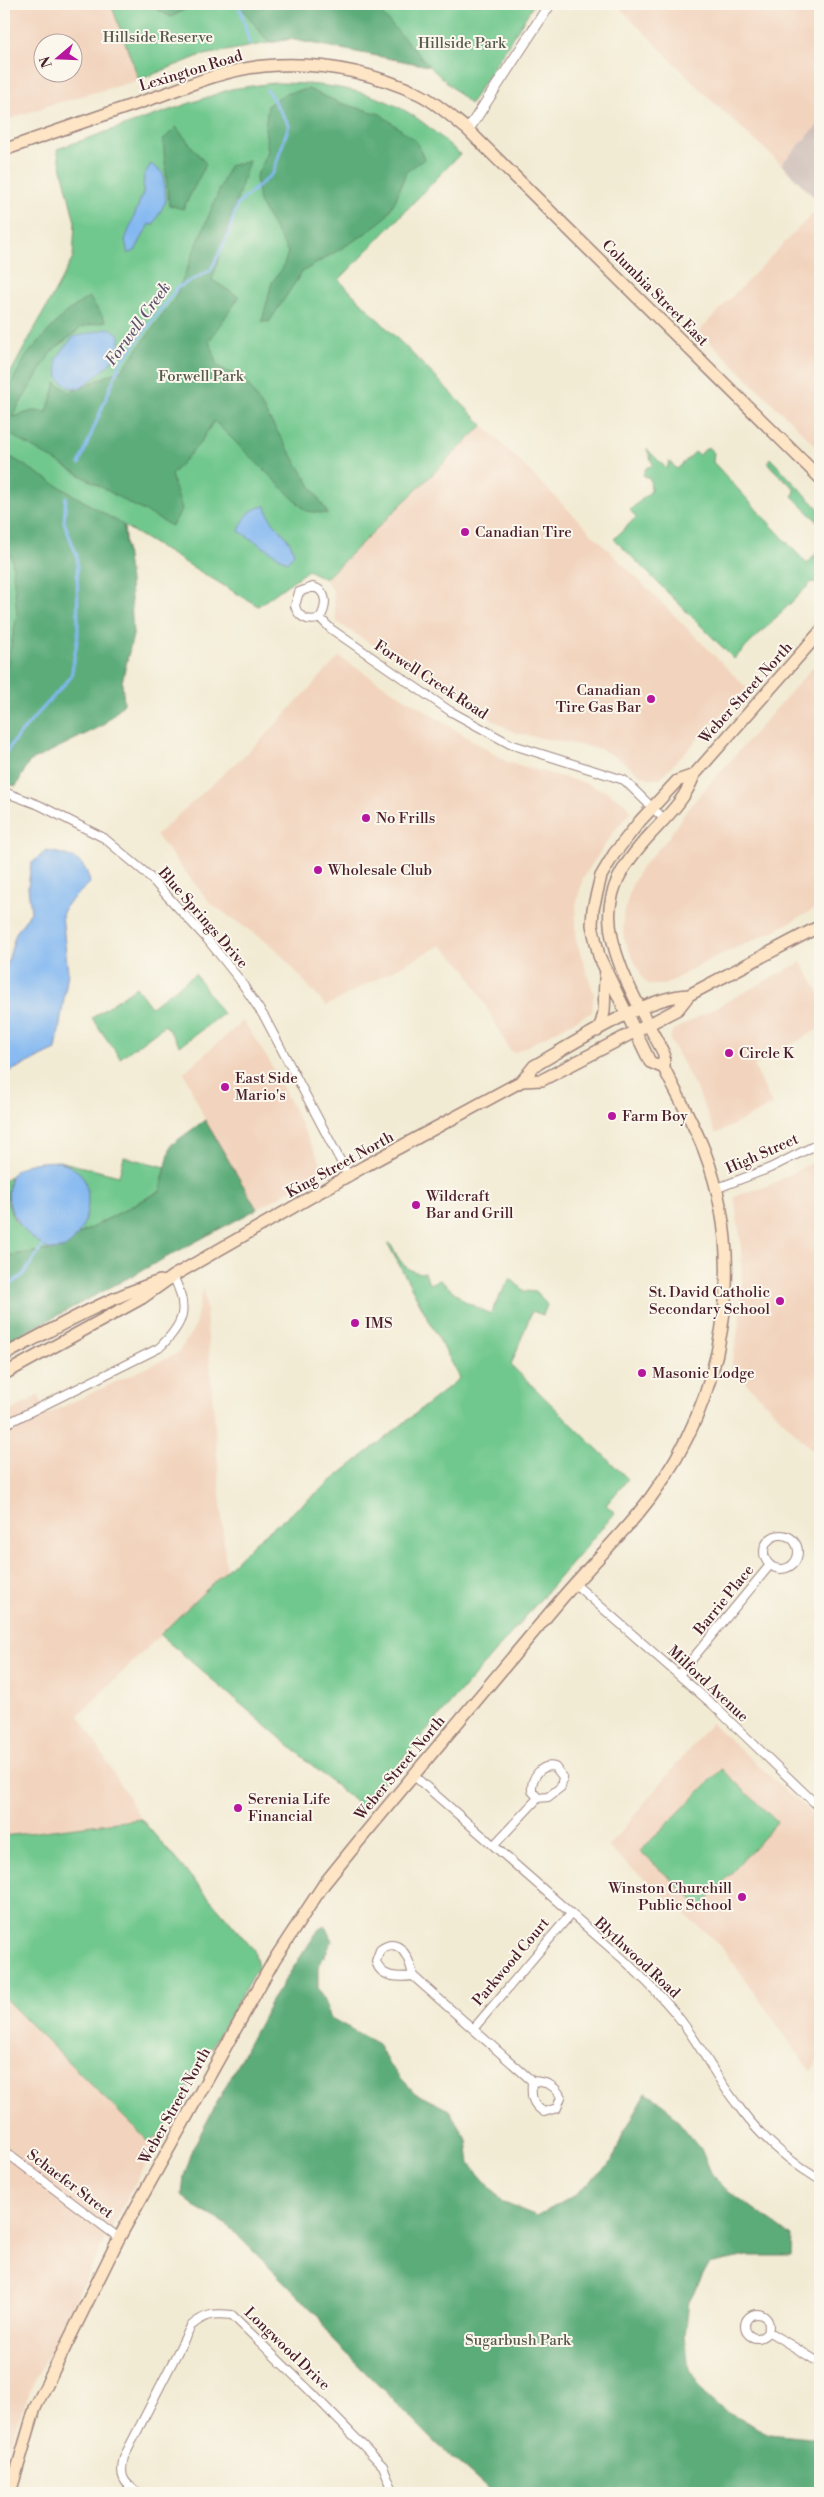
<svg xmlns="http://www.w3.org/2000/svg" width="824" height="2497" viewBox="0 0 824 2497" font-family="'Libre Bodoni',serif">
  <rect width="100%" height="100%" fill="#fbf7ec"/>
  <filter id="ink" filterUnits="userSpaceOnUse"><feTurbulence type="fractalNoise" baseFrequency=".02" numOctaves="2"/><feDisplacementMap in="SourceGraphic" scale="10" xChannelSelector="R" yChannelSelector="G"/><feConvolveMatrix kernelMatrix="1 2 1 2 8 2 1 2 1" color-interpolation-filters="sRGB"/></filter>
  <filter id="wash" filterUnits="userSpaceOnUse"><feTurbulence type="fractalNoise" baseFrequency=".0096" numOctaves="4" result="noise"/><feDisplacementMap in="SourceGraphic" scale="20" xChannelSelector="R" yChannelSelector="G"/><feGaussianBlur stdDeviation="1.12" result="paint"/><feColorMatrix in="noise" values="0 0 0 0 0 0 0 0 0 0 0 0 0 0 0 0 0 1.4 0 .05"/><feComposite in="paint" operator="in"/></filter>
  <g filter="url(#wash)">
    <rect width="100%" height="100%" fill="#f2ebd4"/>
    <path fill="#f2d4be" fill-rule="evenodd" d="M 4,4 L 111,4 L 139,80 L 50,105 L 4,121 ZM 42,42 L 72,42 L 72,72 L 42,72 Z
      M 616,4 L 820,4 L 820,123 L 781,164 L 714,103 Z
      M 820,206 L 820,450 L 699,331 Z
      M 483,425 L 747,688 L 660,778 L 653,779 L 641,775 L 617,757 L 600,749 L 516,733 L 508,729 L 341,625 L 336,620 L 333,591 L 325,579 Z
      M 339,657 L 507,762 L 588,784 L 608,792 L 625,803 L 630,811 L 629,814 L 614,831 L 583,878 L 576,907 L 576,940 L 594,994 L 592,1012 L 514,1053 L 509,1049 L 466,969 L 441,945 L 326,1006 L 275,948 L 211,904 L 156,835 L 262,739 Z
      M 820,659 L 820,906 L 772,932 L 711,959 L 664,985 L 649,985 L 643,979 L 624,939 L 623,917 L 631,887 L 640,869 L 669,837 L 686,811 Z
      M 801,962 L 820,994 L 820,1028 L 754,1066 L 772,1105 L 716,1134 L 698,1092 L 670,1040 L 672,1031 Z
      M 243,1021 L 268,1059 L 321,1164 L 318,1175 L 257,1209 L 205,1120 L 184,1072 Z
      M 820,1158 L 820,1458 L 731,1368 L 740,1320 L 742,1282 L 741,1243 L 734,1196 L 768,1186 Z
      M 204,1286 L 226,1570 L 79,1715 L 141,1819 L 4,1836 L 4,1415 L 39,1395 L 45,1415 L 178,1353 L 194,1328 Z
      M 711,1723 L 820,1821 L 820,2056 L 811,2072 L 721,1946 L 608,1847 Z
      M 4,1998 L 148,2141 L 162,2133 L 102,2245 L 30,2391 L 4,2458 Z"/>
    <path fill="#cfc0ba" d="M 820,123 L 820,203 L 781,164 Z"/>
    <path fill="#71c88e" stroke="#5e745c" d="M 111,4 L 534,4 L 470,104 L 429,66 L 290,39 L 199,56 L 139,80 Z
      M 273,83 C 319,83 369,88 409,113 C 427,124 444,140 460,154 L 339,280 L 483,425 L 325,579 L 308,570 L 258,606 L 124,526 L 133,635 L 111,709 L 29,762 L 16,786 L 4,783 L 4,385 L 73,258 L 75,222 L 57,149 L 231,89 Z
      M 708,447 L 714,453 L 713,462 L 807,564 L 820,549 L 820,584 L 812,582 L 734,659 L 614,539 L 636,517 L 630,510 L 651,491 L 650,479 L 643,475 L 646,468 L 653,465 L 647,449 L 667,469 L 669,461 L 677,469 L 695,452 L 699,455 Z
      M 770,458 L 820,510 L 820,524 L 792,496 L 795,492 L 794,488 L 773,469 L 768,461 Z
      M 195,974 L 223,1014 L 180,1046 L 165,1025 L 120,1058 L 92,1018 L 136,987 L 151,1007 Z
      M 124,1157 L 166,1167 L 160,1191 L 78,1235 L 85,1218 L 70,1166 L 59,1161 L 119,1176 Z
      M 10,1176 L 7,1200 L 14,1220 L 50,1250 L 4,1256 L 4,1180 Z
      M 390,1243 C 399,1259 404,1273 425,1273 L 430,1284 L 440,1280 L 466,1302 L 490,1314 L 510,1278 L 524,1291 L 537,1292 L 547,1305 L 543,1315 L 532,1311 L 511,1365 L 628,1479 L 606,1505 L 615,1513 L 361,1807 L 160,1635 L 254,1543 L 460,1378 L 388,1244 Z
      M 722,1769 L 777,1822 L 701,1907 L 640,1851 Z
      M 141,1819 L 254,1950 L 258,1966 L 162,2133 L 149,2142 L 4,1998 L 4,1836 Z"/>
    <path fill="#5cac79" stroke="#536652" d="M 147,4 L 206,4 L 190,7 L 171,17 Z
      M 239,4 L 373,4 L 429,66 L 290,39 L 269,43 Z
      M 308,89 L 340,103 L 380,114 L 416,141 L 424,159 L 406,172 L 396,199 L 386,217 L 362,236 L 302,272 L 269,322 L 262,321 L 272,282 L 283,268 L 288,252 L 259,202 L 256,177 L 268,152 L 265,127 L 268,105 L 284,94 Z
      M 176,127 L 206,164 L 183,209 L 169,205 L 163,140 Z
      M 249,161 L 212,280 L 239,297 L 209,341 L 217,366 L 246,381 L 328,514 L 306,511 L 214,421 L 200,443 L 171,475 L 182,509 L 172,526 L 127,502 L 4,431 L 4,396 L 27,355 L 65,313 L 89,297 L 106,321 L 82,327 L 51,352 L 12,417 L 33,411 L 47,412 L 56,383 L 70,392 L 123,369 L 175,298 L 229,166 Z
      M 4,453 L 123,525 L 130,581 L 133,635 L 122,682 L 124,704 L 102,726 L 29,762 L 16,786 L 4,783 L 4,668 L 7,665 L 17,615 L 12,560 L 4,534 Z
      M 205,1120 L 257,1209 L 4,1344 L 4,1256 L 65,1248 L 78,1235 L 160,1191 L 171,1145 Z
      M 325,1926 L 332,1941 L 318,1968 L 318,1987 L 331,2018 L 378,2044 L 389,2065 L 415,2093 L 449,2110 L 467,2140 L 470,2164 L 504,2203 L 537,2216 L 574,2196 L 613,2160 L 623,2134 L 646,2093 L 664,2104 L 701,2149 L 712,2175 L 726,2189 L 792,2236 L 791,2256 L 747,2256 L 709,2264 L 689,2301 L 685,2336 L 689,2369 L 706,2396 L 722,2410 L 769,2434 L 820,2439 L 820,2493 L 492,2493 L 435,2442 L 332,2339 L 318,2316 L 227,2225 L 194,2206 L 182,2195 L 184,2176 L 194,2146 L 271,2001 L 319,1929 Z"/>
    <path fill="#83b8f1" stroke="#666c8e" d="M 151,164 L 163,173 L 166,201 L 153,225 L 149,224 L 135,251 L 128,254 L 125,240 L 143,193 L 144,175 Z
      M 110,328 L 120,335 C 122,360 96,377 78,389 L 68,387 L 58,378 L 56,359 L 73,337 Z
      M 266,506 C 270,529 289,530 294,554 L 287,562 L 239,531 C 245,517 249,508 266,506 Z
      M 46,851 C 69,855 85,857 90,883 L 67,904 L 62,915 L 68,972 L 56,1050 L 4,1074 L 4,975 L 16,933 L 31,912 L 28,887 L 31,864 Z
      M 59,1161 C 67,1165 80,1170 84,1179 C 93,1201 86,1234 66,1247 C 62,1249 55,1250 50,1250 C 27,1237 4,1215 9,1186 C 10,1179 10,1174 17,1170 C 28,1161 45,1162 59,1161 Z"/>
    <g fill="none" stroke-linecap="round" stroke-linejoin="round">
      <path stroke="#83b8f1" stroke-width="3" d="M 239,4 L 250,44
        M 79,464 L 120,364 L 177,288 L 211,270 L 228,235 L 237,205 L 273,173 L 289,125 L 267,90
        M 4,755 L 17,737 L 71,677 L 78,635 L 77,556 L 64,522 L 66,497
        M 4,1288 L 22,1276 L 43,1246"/>
    </g>
  </g>
  <g filter="url(#ink)">
    <g fill="none" stroke-linecap="round" stroke-linejoin="round">
      <g stroke="#9e8580" stroke-width="10">
        <path id="minor" d="M 320,618 C 327,606 328,591 313,587 L 299,592 L 295,606 C 298,617 309,623 320,618 L 331,629 L 450,711 L 510,744 L 624,780 L 664,819
          M 4,792 L 39,805 L 104,838 L 147,874 L 207,939 L 239,979 L 265,1018 L 349,1177
          M 715,1189 L 770,1168 L 820,1143
          M 4,1425 L 159,1348 C 184,1324 190,1309 173,1276
          M764 1552a17 17 0 1 1 34 0a17 17 0 1 1-34 0Z
          M 575,1584 L 713,1705 L 820,1808
          M 679,1675 L 770,1565
          M 413,1775 L 623,1959 C 642,1977 660,1994 676,2014 C 699,2042 714,2075 736,2103 C 758,2134 788,2161 820,2180
          M 494,1845 L 538,1798 L 548,1797 L 561,1787 L 563,1777 L 555,1767 C 541,1763 531,1778 532,1791 L 538,1798
          M 413,1976 C 398,1978 380,1978 376,1961 L 380,1950 C 401,1934 410,1961 413,1976 L 532,2081 C 545,2082 555,2084 561,2097 L 557,2108 L 544,2112 C 531,2104 531,2096 532,2081
          M 474,2028 L 570,1915
          M 4,2151 L 119,2238
          M745 2326a12 12 0 1 1 24 0a12 12 0 1 1-24 0Z
          M 768,2331 L 820,2363
          M 139,2493 C 123,2483 119,2476 124,2457 L 191,2326 C 205,2314 214,2313 232,2315 L 311,2392 L 383,2466 L 394,2493"/>
      </g>
      <g stroke="#9e8580" stroke-width="12">
        <path id="tertiary" d="M 468,130 L 550,4"/>
      </g>
      <g stroke="#9e8580" stroke-width="14">
        <path id="secondary" d="M 4,150 C 56,131 109,113 162,95 C 194,83 229,69 264,66 C 317,61 371,72 419,94 C 436,102 453,118 468,130 L 820,478
          M 597,1031 C 609,1013 602,993 606,971
          M 664,1068 L 650,1062 L 599,956 L 592,925 L 593,909 L 601,876 L 614,854 L 640,821 L 677,781 L 694,775
          M 522,1081 L 542,1080 L 678,1009 L 689,995 L 820,926
          M 4,1355 C 55,1328 105,1299 160,1281
          M 4,1374 L 142,1298 L 173,1276 L 365,1166 L 522,1081 L 534,1066 C 573,1044 646,996 689,995
          M 10,2493 L 35,2408 L 119,2238 L 274,1960 L 324,1884 L 358,1842 C 426,1760 495,1678 563,1597 C 592,1563 625,1532 651,1497 C 723,1399 749,1266 704,1150 C 693,1122 677,1095 664,1068 L 664,1054 C 644,1015 601,947 611,901 C 615,878 627,862 641,845 C 660,822 684,804 694,775 L 820,632"/>
      </g>
      <use href="#minor" stroke="#fff" stroke-width="8"/>
      <use href="#tertiary" stroke="#fff" stroke-width="10"/>
      <use href="#secondary" stroke="#fde5c5" stroke-width="11"/>
    </g>
  </g>
  <g fill="#b5179e" stroke="#fbf7ec" stroke-width="2">
    <circle cx="465" cy="532" r="5"/>
    <circle cx="651" cy="699" r="5"/>
    <circle cx="366" cy="818" r="5"/>
    <circle cx="318" cy="870" r="5"/>
    <circle cx="729" cy="1053" r="5"/>
    <circle cx="225" cy="1087" r="5"/>
    <circle cx="612" cy="1116" r="5"/>
    <circle cx="416" cy="1205" r="5"/>
    <circle cx="780" cy="1301" r="5"/>
    <circle cx="355" cy="1323" r="5"/>
    <circle cx="642" cy="1373" r="5"/>
    <circle cx="238" cy="1808" r="5"/>
    <circle cx="742" cy="1897" r="5"/>
  </g>
  <g text-anchor="middle" dominant-baseline="central" stroke-width="4" stroke-linejoin="round" paint-order="stroke">
    <g font-size="15" fill="#585a4e" stroke="#fbf7ec">
      <text x="158" y="37">Hillside Reserve</text>
      <text x="462" y="43">Hillside Park</text>
      <text x="201" y="376">Forwell Park</text>
      <text x="518" y="2340">Sugarbush Park</text>
    </g>
    <g font-size="15" fill="#4a1f2b" stroke="#fbf7ec">
      <text transform="translate(191 71) rotate(-17)">Lexington Road</text>
      <text transform="translate(655 293) rotate(45)">Columbia Street East</text>
      <text transform="translate(431 680) rotate(33)">Forwell Creek Road</text>
      <text transform="translate(746 693) rotate(-48)">Weber Street North</text>
      <text transform="translate(203 918) rotate(49)">Blue Springs Drive</text>
      <text transform="translate(762 1154) rotate(-24)">High Street</text>
      <text transform="translate(340 1165) rotate(-29)">King Street North</text>
      <text transform="translate(724 1600) rotate(-51)">Barrie Place</text>
      <text transform="translate(708 1684) rotate(43)">Milford Avenue</text>
      <text transform="translate(400 1768) rotate(-50)">Weber Street North</text>
      <text transform="translate(637 1958) rotate(43)">Blythwood Road</text>
      <text transform="translate(511 1962) rotate(-50)">Parkwood Court</text>
      <text transform="translate(175 2106) rotate(-61)">Weber Street North</text>
      <text transform="translate(70 2184) rotate(37)">Schaefer Street</text>
      <text transform="translate(287 2349) rotate(44)">Longwood Drive</text>
    </g>
    <g font-size="15" fill="#4a1f2b" stroke="#fbf7ec" text-anchor="start">
      <text x="475" y="532">Canadian Tire</text>
      <text x="641" y="690" text-anchor="end">Canadian<tspan x="641" dy="17">Tire Gas Bar</tspan></text>
      <text x="376" y="818">No Frills</text>
      <text x="328" y="870">Wholesale Club</text>
      <text x="739" y="1053">Circle K</text>
      <text x="235" y="1078">East Side<tspan x="235" dy="17">Mario's</tspan></text>
      <text x="622" y="1116">Farm Boy</text>
      <text x="426" y="1196">Wildcraft<tspan x="426" dy="17">Bar and Grill</tspan></text>
      <text x="770" y="1292" text-anchor="end">St. David Catholic<tspan x="770" dy="17">Secondary School</tspan></text>
      <text x="365" y="1323">IMS</text>
      <text x="652" y="1373">Masonic Lodge</text>
      <text x="248" y="1799">Serenia Life<tspan x="248" dy="17">Financial</tspan></text>
      <text x="732" y="1888" text-anchor="end">Winston Churchill<tspan x="732" dy="17">Public School</tspan></text>
    </g>
    <g font-size="16" font-style="italic" fill="#5e5570" stroke="#fbf7ec">
      <text transform="translate(138 324) rotate(-54)">Forwell Creek</text>
    </g>
  </g>
  <rect width="824" height="2497" fill="none" stroke="#fbf7ec" stroke-width="20"/>
  <g transform="translate(58 58) rotate(251)"><circle r="24" fill="#fbf7ec" stroke="#b4a19f"/>
  <path d="M0-4L9 19L0 12L-9 19Z" fill="#b5179e"/>
  <text y="-8" font-size="14" font-weight="bold" text-anchor="middle" fill="#4a1f2b">N</text>
  </g>
</svg>
